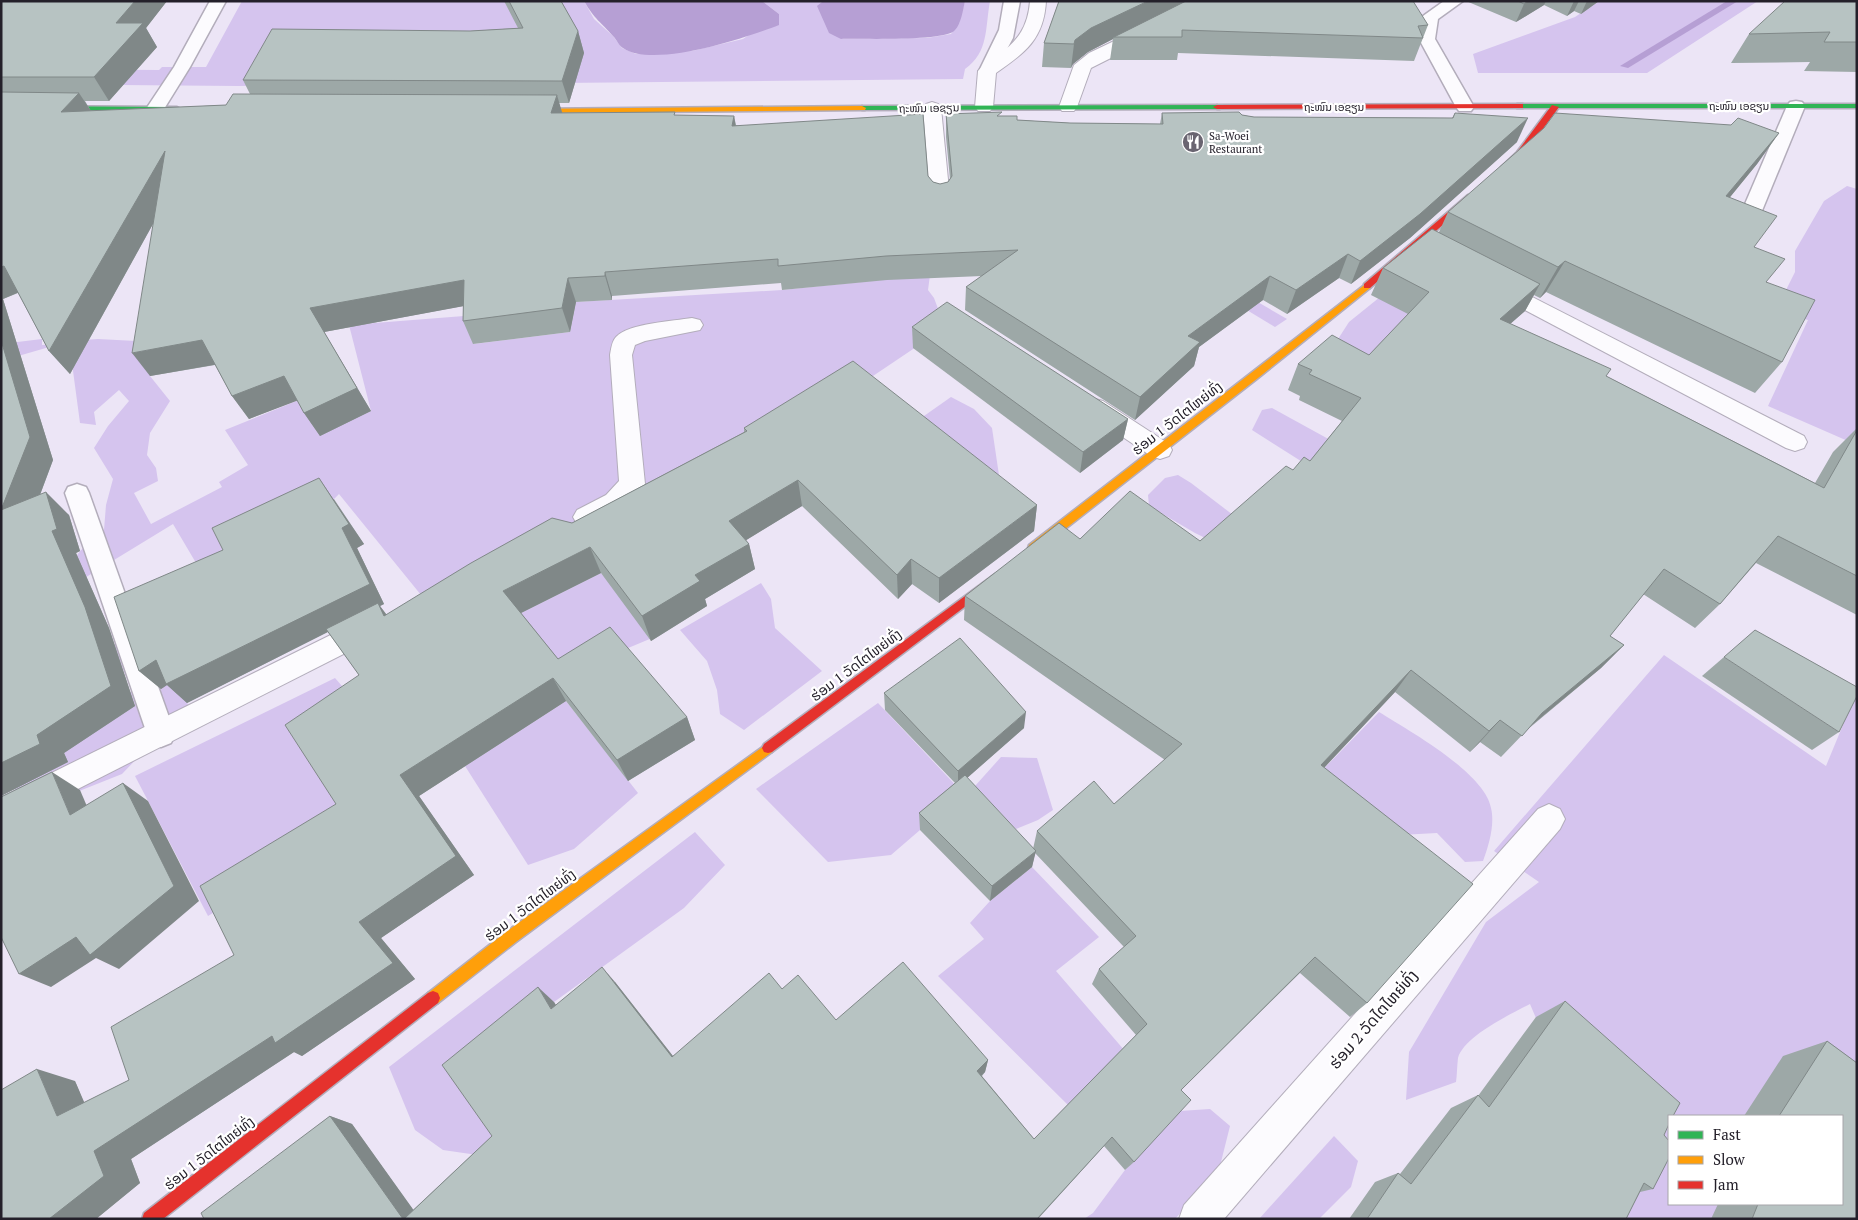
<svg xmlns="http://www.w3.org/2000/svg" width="1858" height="1220" viewBox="0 0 1858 1220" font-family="'PT Serif','Noto Sans Lao',serif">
<rect width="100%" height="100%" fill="#ece5f6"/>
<g fill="#d5c4ee" fill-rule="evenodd">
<path d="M242 1H584L594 19 613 36 622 48 636 54 692 51 743 39 779 14 762 1H837L841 39 927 38 951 34 959 23 965 1H990C985 28 989 52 965 69L963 79 239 86 1 84V69L159 70 162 67H206Z"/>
<path d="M1599 1H1758L1647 73H1478L1473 54 1575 17Z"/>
<path d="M1847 186 1857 189V445L1768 406 1808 320 1780 312 1785 292 1795 272V251L1824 201Z"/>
<path d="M1173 253 1287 319 1275 327 1161 258Z"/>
<path d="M930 275 928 290 934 298 940 314 925 341 870 378 434 611 339 494 334 499 199 568 173 524 78 582 67 570 80 551 104 530 106 505 113 479 94 448 108 426 129 401 119 390 94 412 96 425 80 423 69 341 98 339 155 342 150 376 170 401 150 433 147 455 156 468 158 481 134 493 151 524 222 487 219 482 248 465 225 430 299 400 371 411 349 325 464 316 474 344 570 332 576 302 782 290Z"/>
<path d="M1380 297 1467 346 1382 357 1331 350 1349 322Z"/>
<path d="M42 339V345L63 343 1 361V344Z"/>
<path d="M951 397 974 409 992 428 1000 482 914 423Z"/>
<path d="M1272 408 1343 447 1330 464 1304 463 1252 430 1262 410Z"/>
<path d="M1178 475 1191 483 1241 521 1236 553 1195 533 1149 506 1148 495 1165 478Z"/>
<path d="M601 573 664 633 621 651 557 690 517 615Z"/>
<path d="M761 583 771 599 775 628 822 671 744 730 720 714 717 690 707 661 680 630Z"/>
<path d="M156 625 188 705 122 774 29 811 16 796 1 715 104 709 132 691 113 645Z"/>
<path d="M1664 655 1826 766 1857 691V1219H1621L1530 1004C1511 1014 1464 1036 1458 1058 1457 1066 1457 1075 1456 1082L1406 1100 1409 1052 1486 922 1539 882 1494 851ZM1669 1116H1842V1204H1669Z"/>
<path d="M335 678 355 701 357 825 208 916 135 776Z"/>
<path d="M566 701 638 793 574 849 528 865 465 766Z"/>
<path d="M878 703 963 793 891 855 828 862 756 789Z"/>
<path d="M1379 712C1408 730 1485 773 1491 808 1495 824 1489 845 1483 861L1465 862 1437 833 1400 835 1307 786Z"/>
<path d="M1001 757 1037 758 1053 810 1038 820 1016 829 975 786Z"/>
<path d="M695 832 725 865 684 908 554 1002 462 1076 504 1136 498 1158 443 1150 415 1130 389 1067Z"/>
<path d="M1032 867 1099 937 1056 971 1125 1051 1070 1107 938 976 984 939 970 923 990 901Z"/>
<path d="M1210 1109 1230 1126 1219 1170 1175 1219H1084L1093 1213 1125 1170 1180 1111Z"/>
<path d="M1334 1136 1358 1161 1351 1187 1319 1219H1259Z"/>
</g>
<g fill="#b69fd4">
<path d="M584 1H762L779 14V25C746 38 653 69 623 48 619 46 617 40 613 36 601 22 595 20 584 1Z"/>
<path d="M837 1H965C963 10 961 24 955 30 946 42 859 38 841 39L829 33 817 6 822 2Z"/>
</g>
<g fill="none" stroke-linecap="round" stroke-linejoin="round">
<path fill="#b69fd4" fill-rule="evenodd" d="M1727 1H1738L1628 68 1620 66Z"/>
<g stroke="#b3adbb" stroke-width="3">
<g id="lane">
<path d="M210 1H226L190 67 164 109 161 113H149L146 109 174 67Z"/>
<path d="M1004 1H1020L1013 38 993 75H981L979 71 999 30Z"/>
<path d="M1444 1H1463L1438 19 1435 39 1474 107 1471 111H1459L1456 107 1419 39 1420 22 1423 16Z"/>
<path d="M1796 101 1802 102 1805 106 1759 218 1756 222H1742L1739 218 1787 106 1790 102Z"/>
<path d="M77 484 86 487 89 493 175 734 171 743 161 747 151 743 147 734 65 493 68 487Z"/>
</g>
</g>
<g stroke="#b3adbb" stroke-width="2">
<g id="street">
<path d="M1030 1H1046C1044 39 1025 53 996 73L993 107 990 111H978L975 107 978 71C983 65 990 61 997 56 1018 41 1028 27 1030 1Z"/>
<path d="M1198 1H1220L1218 4 1091 68 1077 107 1074 111H1062L1059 107 1074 65 1089 53Z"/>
<path d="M932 102 938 104 941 108 950 200 947 204 940 206 933 204 930 200 923 108 926 104Z"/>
<path d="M1497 279 1804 436 1807 442 1804 448 1795 451 1786 448 1489 291 1486 286 1489 281Z"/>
<path d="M692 318 700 320 703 325 700 330 645 341 635 345 632 355 645 484C634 504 600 531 577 524L573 517 577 510 606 495 619 481 610 355C611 349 612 341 616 337 629 323 674 321 692 318Z"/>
<path d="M1095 399 1103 401 1169 444 1172 450 1169 456 1160 459 1151 456 1087 413 1083 407 1087 401Z"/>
<path d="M369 616 379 620 383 628 379 636 1 828V798Z"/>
<path d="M1549 804 1560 809 1565 819 1560 829 1224 1219H1179L1184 1205 1538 809Z"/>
</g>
</g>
<g stroke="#b3adbb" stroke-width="3">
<g id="fast">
<rect x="1517" y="104" width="340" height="4"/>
<path d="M1217 105 1221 107 1220 109 862 110 858 108 862 106Z"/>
<path d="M1 106 177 107 181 109 177 111 1 110Z"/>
</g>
</g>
<g stroke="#b3adbb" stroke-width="3">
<g id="slow">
<path d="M862 106 866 108 865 110 525 113 521 111 525 109Z"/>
<path d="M1367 283 1371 286 1370 288 1258 378 1037 551H1029L1028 548 1029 545Z"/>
<path d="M768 743 772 744 774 748 772 752 516 942 438 1003 433 1005 428 1003 426 998 428 993 506 932Z"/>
</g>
</g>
<g stroke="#b3adbb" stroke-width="3">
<g id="jam">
<path d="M1520 104H1523V108L1217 109 1213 107 1217 105Z"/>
<path d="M1552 105 1559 107 1523 156 1507 171H1501V167L1517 152Z"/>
<path d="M1468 195 1475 197 1370 288H1364V284Z"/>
<path d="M995 574 999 575 1001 578 999 581 772 752 768 753 764 752 762 748 764 744Z"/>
<path d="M433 991 438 993 440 998 438 1003 163 1219H142L144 1213 428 993Z"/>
</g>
</g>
<use href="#lane" fill="#fcfbfe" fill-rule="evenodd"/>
<use href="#street" fill="#fcfbfe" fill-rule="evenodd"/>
<use href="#fast" fill="#30b455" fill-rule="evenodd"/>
<use href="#slow" fill="#ff9f0a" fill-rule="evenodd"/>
<use href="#jam" fill="#e5322d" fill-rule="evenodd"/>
</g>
<g fill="#9da8a7">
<path d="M1 1H167L146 28 157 47 109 101H85L91 111 226 105 250 94 243 80 470 31 518 28 504 1H561L578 31 584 53 569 103H559L562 113 734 116 736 125 928 176 933 182 940 184 948 182 950 179 946 137V114L1001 116 1017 120 1070 123 1160 124 1162 113 1242 115 1254 117 1452 118 1455 113 1517 142 1410 238 1351 284 1339 278 1287 314 1263 300 1199 347 1194 366 1135 420 965 310 966 287 982 276 887 280 782 290 781 283 612 296V300L576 302 570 332 473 344 463 321V306L324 332 371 411 320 436 304 413 297 400 249 419 232 396 215 365 150 376 153 224 70 374 49 351 18 293 3 299 53 460 40 495 69 515 80 551 76 553 109 628 135 706 64 753 68 762 1 796Z"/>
<path d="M1059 1 1428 25 1414 61 1178 53 1177 60H1110L1113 39 1088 52 1073 64 1071 68 1042 67 1044 43Z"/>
<path d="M1466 1H1599L1581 14 1574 11 1567 16 1544 5 1516 22Z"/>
<path d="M1857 1V72L1804 71 1810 62 1731 63 1749 34Z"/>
<path d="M1779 133 1757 164 1729 198 1754 247 1767 282 1782 362 1755 393 1546 292 1540 298 1534 295 1525 311 1510 324 1606 376 1815 483 1833 452 1857 428V615L1756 563 1720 604 1695 628 1643 594 1610 636 1624 645 1601 668 1527 730 1501 757 1480 742 1470 752 1395 692 1324 768 1367 1003 1350 1017 1300 973 1181 1090 1134 1162 1125 1170 1104 1146 1038 1219H204L330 1116 352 1124 413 1210 492 1136 554 1002 556 1005 615 982 673 1056 782 989 836 1020 988 1060 985 1072 982 1076 1034 1139 1136 1035 1092 984 1099 969 1124 947 1035 853 1032 867 990 901 920 830 919 813 955 783 885 710 884 693 1024 728 967 778 1033 849 1037 831 1114 804 1165 760 964 620 965 596 1080 539 1200 541 1293 470 1310 461 1342 421 1299 400 1300 396 1288 390 1298 364 1369 355 1408 314 1371 295 1383 268 1439 232 1448 212Z"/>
<path d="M912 327 1128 419 1123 440 1080 473 913 348Z"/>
<path d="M744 428 1037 505 1034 531 939 603 912 584 898 599 802 506 746 540 749 544 755 569 705 599 707 606 651 641 601 573 521 613 558 659 687 717 695 740 628 781 566 701 419 796 474 875 381 938 415 979 302 1056 294 1052 131 1159 140 1183 96 1219 75 1081 84 1103 129 1080 234 955 336 804 359 675 328 632 187 703 167 685 161 689 139 671 223 550 334 499 364 544 357 548 384 604 380 606 387 615 572 523 744 432Z"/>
<path d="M1724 657 1839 732 1812 750 1702 676Z"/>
<path d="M1565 1001 1664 1135 1653 1189 1640 1192 1626 1219H1349L1375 1182 1398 1173 1400 1174 1451 1108 1478 1095V1096L1536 1017Z"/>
<path d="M1827 1041 1857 1063V1219H1711L1718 1204H1842V1116H1744L1783 1056Z"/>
</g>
<g fill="#808888">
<path d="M135 1H167L146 28 157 47 109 101 94 77 116 23Z"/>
<path d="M1148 1H1193L1114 37 1113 39 1088 52 1073 64 1071 68 1074 44 1075 40 1091 28Z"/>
<path d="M1528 1H1546L1544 5 1516 22 1524 4Z"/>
<path d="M1574 1H1579L1574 11 1567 16Z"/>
<path d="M1587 1H1599L1581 14Z"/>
<path d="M578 31 584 53 569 103 562 81Z"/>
<path d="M79 93 95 117 61 112Z"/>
<path d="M557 95 564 119 551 113Z"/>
<path d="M734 116 738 140 732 126Z"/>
<path d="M1528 118 1517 142 1410 238 1351 284 1360 261Z"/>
<path d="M1779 133 1757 164 1705 228 1726 196Z"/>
<path d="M165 151 180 175 70 374 49 351Z"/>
<path d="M1348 254 1339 278 1287 314 1296 290Z"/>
<path d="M1565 261 1546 292 1540 298 1558 267Z"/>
<path d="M4 266 24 290 3 299 53 460 26 532 1 510V267Z"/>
<path d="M605 272 612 296V300L605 276Z"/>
<path d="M1270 276 1263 300 1199 347 1194 366 1135 420 1140 397 1188 336Z"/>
<path d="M568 278 576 302 570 332 562 308Z"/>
<path d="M464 280 475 304 324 332 371 411 320 436 304 413 310 308Z"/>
<path d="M1540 284 1525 311 1485 346 1500 319Z"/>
<path d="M202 340 219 364 150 376 132 353Z"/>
<path d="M284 376 299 400 249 419 232 396Z"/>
<path d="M1128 419 1123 440 1080 473 1083 452Z"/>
<path d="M319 478 364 544 357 548 384 604 380 606 396 628 384 616 379 606 187 703 167 685 161 689 139 671 342 528Z"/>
<path d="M798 480 802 506 735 547 729 521Z"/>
<path d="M46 492 69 515 80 551 76 553 109 628 135 706 64 753 68 762 1 796V763L37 735 52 531Z"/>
<path d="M1037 505 1034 531 939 603V578Z"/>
<path d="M749 544 755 569 705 599 707 606 651 641 642 616 695 575Z"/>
<path d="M590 547 601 573 517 615 503 591Z"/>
<path d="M911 559 912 584 898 599 897 575Z"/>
<path d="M1624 645 1601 668 1521 734 1542 713Z"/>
<path d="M1411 670 1395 692 1307 786 1321 765Z"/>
<path d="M553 678 566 701 419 796 474 875 381 938 415 979 302 1056 294 1052 131 1159 140 1183 96 1219H49L94 1151 359 922 400 775Z"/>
<path d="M1026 712 1024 728 958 786V771Z"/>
<path d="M687 717 695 740 628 781 617 760Z"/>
<path d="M1500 720 1480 742 1470 752 1489 731Z"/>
<path d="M52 772 80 790 98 832 70 815Z"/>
<path d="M123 783 148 801 199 901 119 969 96 958 51 987 19 974Z"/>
<path d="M1036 851 1032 867 990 901 992 886Z"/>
<path d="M602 967 615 982 683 1069 672 1057Z"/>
<path d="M538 987 554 1002 566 1023 551 1009Z"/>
<path d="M988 1060 985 1072 975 1082 977 1071Z"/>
<path d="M37 1069 75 1081 95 1127 57 1116Z"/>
<path d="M330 1116 352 1124 420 1219H403Z"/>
</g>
<g fill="#b7c3c2" stroke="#808888">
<path d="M1 1H135L116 23H143L94 77H1Z"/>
<path d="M509 1H561L578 31 562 81 243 80 272 29 470 31 523 28Z"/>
<path d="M1059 1H1148L1091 28 1075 40 1074 44 1044 43Z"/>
<path d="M1186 1H1413L1428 25 1418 26 1423 38 1182 30V37H1114Z"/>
<path d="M1518 1H1528L1524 4Z"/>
<path d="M1785 1H1857V42H1824L1830 32 1749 34Z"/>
<path d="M1 92 79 93 61 112 226 105 233 94 557 95 551 113 675 112 674 115 734 116 732 126 923 114 928 176 933 182 940 184 948 182 952 176 946 114 1002 112 997 116H1017V120L1070 123 1163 124 1162 113 1239 112 1242 115 1254 117 1453 118 1455 113 1528 118 1420 214 1360 261 1348 254 1296 290 1270 276 1188 336 1200 342 1140 397 966 287 1018 250 886 256 778 266V259L605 272V276L568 278 562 308 463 321 464 280 310 308 357 388 304 413 284 376 232 396 202 340 132 353 165 151 49 351 4 266 1 267Z"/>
<path d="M1555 113 1731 125 1738 118 1779 133 1726 196 1777 216 1754 247 1785 259 1766 282 1815 300 1782 362 1565 261 1558 267 1448 212 1544 128Z"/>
<path d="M1432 229 1540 284 1500 319 1611 369 1606 376 1824 488 1857 430V576L1778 536 1720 604 1664 569 1610 636 1624 645 1542 713 1522 736 1500 720 1489 731 1411 670 1321 765 1473 884 1367 1003 1315 957 1181 1090 1191 1100 1134 1162 1112 1137 1037 1219H404L492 1136 442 1065 538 987 551 1009 602 967 672 1057 769 973 782 989 798 975 836 1020 903 962 988 1060 977 1071 1034 1139 1147 1024 1099 969 1136 936 1037 831 1094 781 1114 804 1182 744 965 596 1059 523 1080 539 1130 491 1200 541 1286 466 1293 470 1304 457 1310 461 1361 398 1309 374 1312 370 1298 364 1332 335 1369 355 1429 292 1383 268Z"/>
<path d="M947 302 1128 419 1083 452 912 327Z"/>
<path d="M1 340 30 437 1 510 46 492 57 529 52 531 85 607 111 686 37 735 40 744 1 763Z"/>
<path d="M853 361 1037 505 939 578 911 559 897 575 798 480 729 521 749 544 695 575 700 581 642 616 590 547 503 591 558 659 610 627 687 717 617 760 553 678 400 775 456 856 359 922 393 963 275 1043 272 1036 94 1151 104 1176 49 1219H1V1090L37 1069 57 1116 129 1080 111 1027 234 955 200 886 336 804 285 725 359 675 326 629 378 603 384 616 471 563 552 518 572 523 747 431 744 428Z"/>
<path d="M319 478 349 524 342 528 370 584 166 684 156 660 139 671 114 597 223 550 212 528Z"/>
<path d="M1755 630 1857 687V696L1839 732 1724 657Z"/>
<path d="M960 638 1026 712 958 771 884 693Z"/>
<path d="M52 772 70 815 123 783 174 886 90 955 76 937 19 974 1 937V797Z"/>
<path d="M965 775 1036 851 992 886 919 813Z"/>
<path d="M1565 1001 1680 1103 1673 1116H1669V1124L1664 1135 1669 1141V1158L1653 1189 1644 1183 1626 1219H1367L1398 1173 1411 1184 1478 1095 1489 1107Z"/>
<path d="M1827 1041 1857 1063V1219H1752L1758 1204H1842V1116H1779Z"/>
<path d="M330 1116 403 1219H204L201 1213Z"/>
</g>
<defs>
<g id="restaurant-disc" transform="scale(1.125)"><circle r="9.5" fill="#6a6571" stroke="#fff"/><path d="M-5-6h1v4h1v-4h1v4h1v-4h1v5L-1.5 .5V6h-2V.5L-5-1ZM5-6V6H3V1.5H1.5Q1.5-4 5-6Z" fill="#fff"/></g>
</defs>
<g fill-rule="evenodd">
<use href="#restaurant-disc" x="1193" y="142"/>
</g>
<g text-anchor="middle" stroke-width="4.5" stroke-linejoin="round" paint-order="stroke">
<g font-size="11" fill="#24202a" stroke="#fff">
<text x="1739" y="110">ຖະໜົນ ເອຊຽນ</text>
<text x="1334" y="111">ຖະໜົນ ເອຊຽນ</text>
<text transform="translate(929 108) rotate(-1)" y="4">ຖະໜົນ ເອຊຽນ</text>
</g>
<g font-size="11" fill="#24202a" stroke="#fff" text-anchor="start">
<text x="1209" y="140">Sa-Woei<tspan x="1209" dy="13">Restaurant</tspan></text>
</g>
<g font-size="14" fill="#24202a" stroke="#fff">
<text transform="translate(1177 418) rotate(-38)" y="5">ຮ່ອມ 1 ວັດໄຕໄຫຍ່ທົ່ງ</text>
<text transform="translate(856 665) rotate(-37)" y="5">ຮ່ອມ 1 ວັດໄຕໄຫຍ່ທົ່ງ</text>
<text transform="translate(530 905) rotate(-37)" y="5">ຮ່ອມ 1 ວັດໄຕໄຫຍ່ທົ່ງ</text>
<text transform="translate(209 1153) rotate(-38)" y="5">ຮ່ອມ 1 ວັດໄຕໄຫຍ່ທົ່ງ</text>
</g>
<g font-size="16" fill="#24202a" stroke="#fff">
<text transform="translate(1373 1019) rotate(-49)" y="6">ຮ່ອມ 2 ວັດໄຕໄຫຍ່ທົ່ງ</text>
</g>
</g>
<rect width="1858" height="1220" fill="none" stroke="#24202a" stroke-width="5"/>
<rect x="1668" y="1115" width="175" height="90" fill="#ffffff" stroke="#a7a6aa"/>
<rect x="1678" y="1131" width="25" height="8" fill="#30b455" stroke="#a7a6aa"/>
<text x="1713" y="1140" font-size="15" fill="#24202a">Fast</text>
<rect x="1678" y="1156" width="25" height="8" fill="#ff9f0a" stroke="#a7a6aa"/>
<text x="1713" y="1165" font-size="15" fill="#24202a">Slow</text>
<rect x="1678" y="1181" width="25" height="8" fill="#e5322d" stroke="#a7a6aa"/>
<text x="1713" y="1190" font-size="15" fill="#24202a">Jam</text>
</svg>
